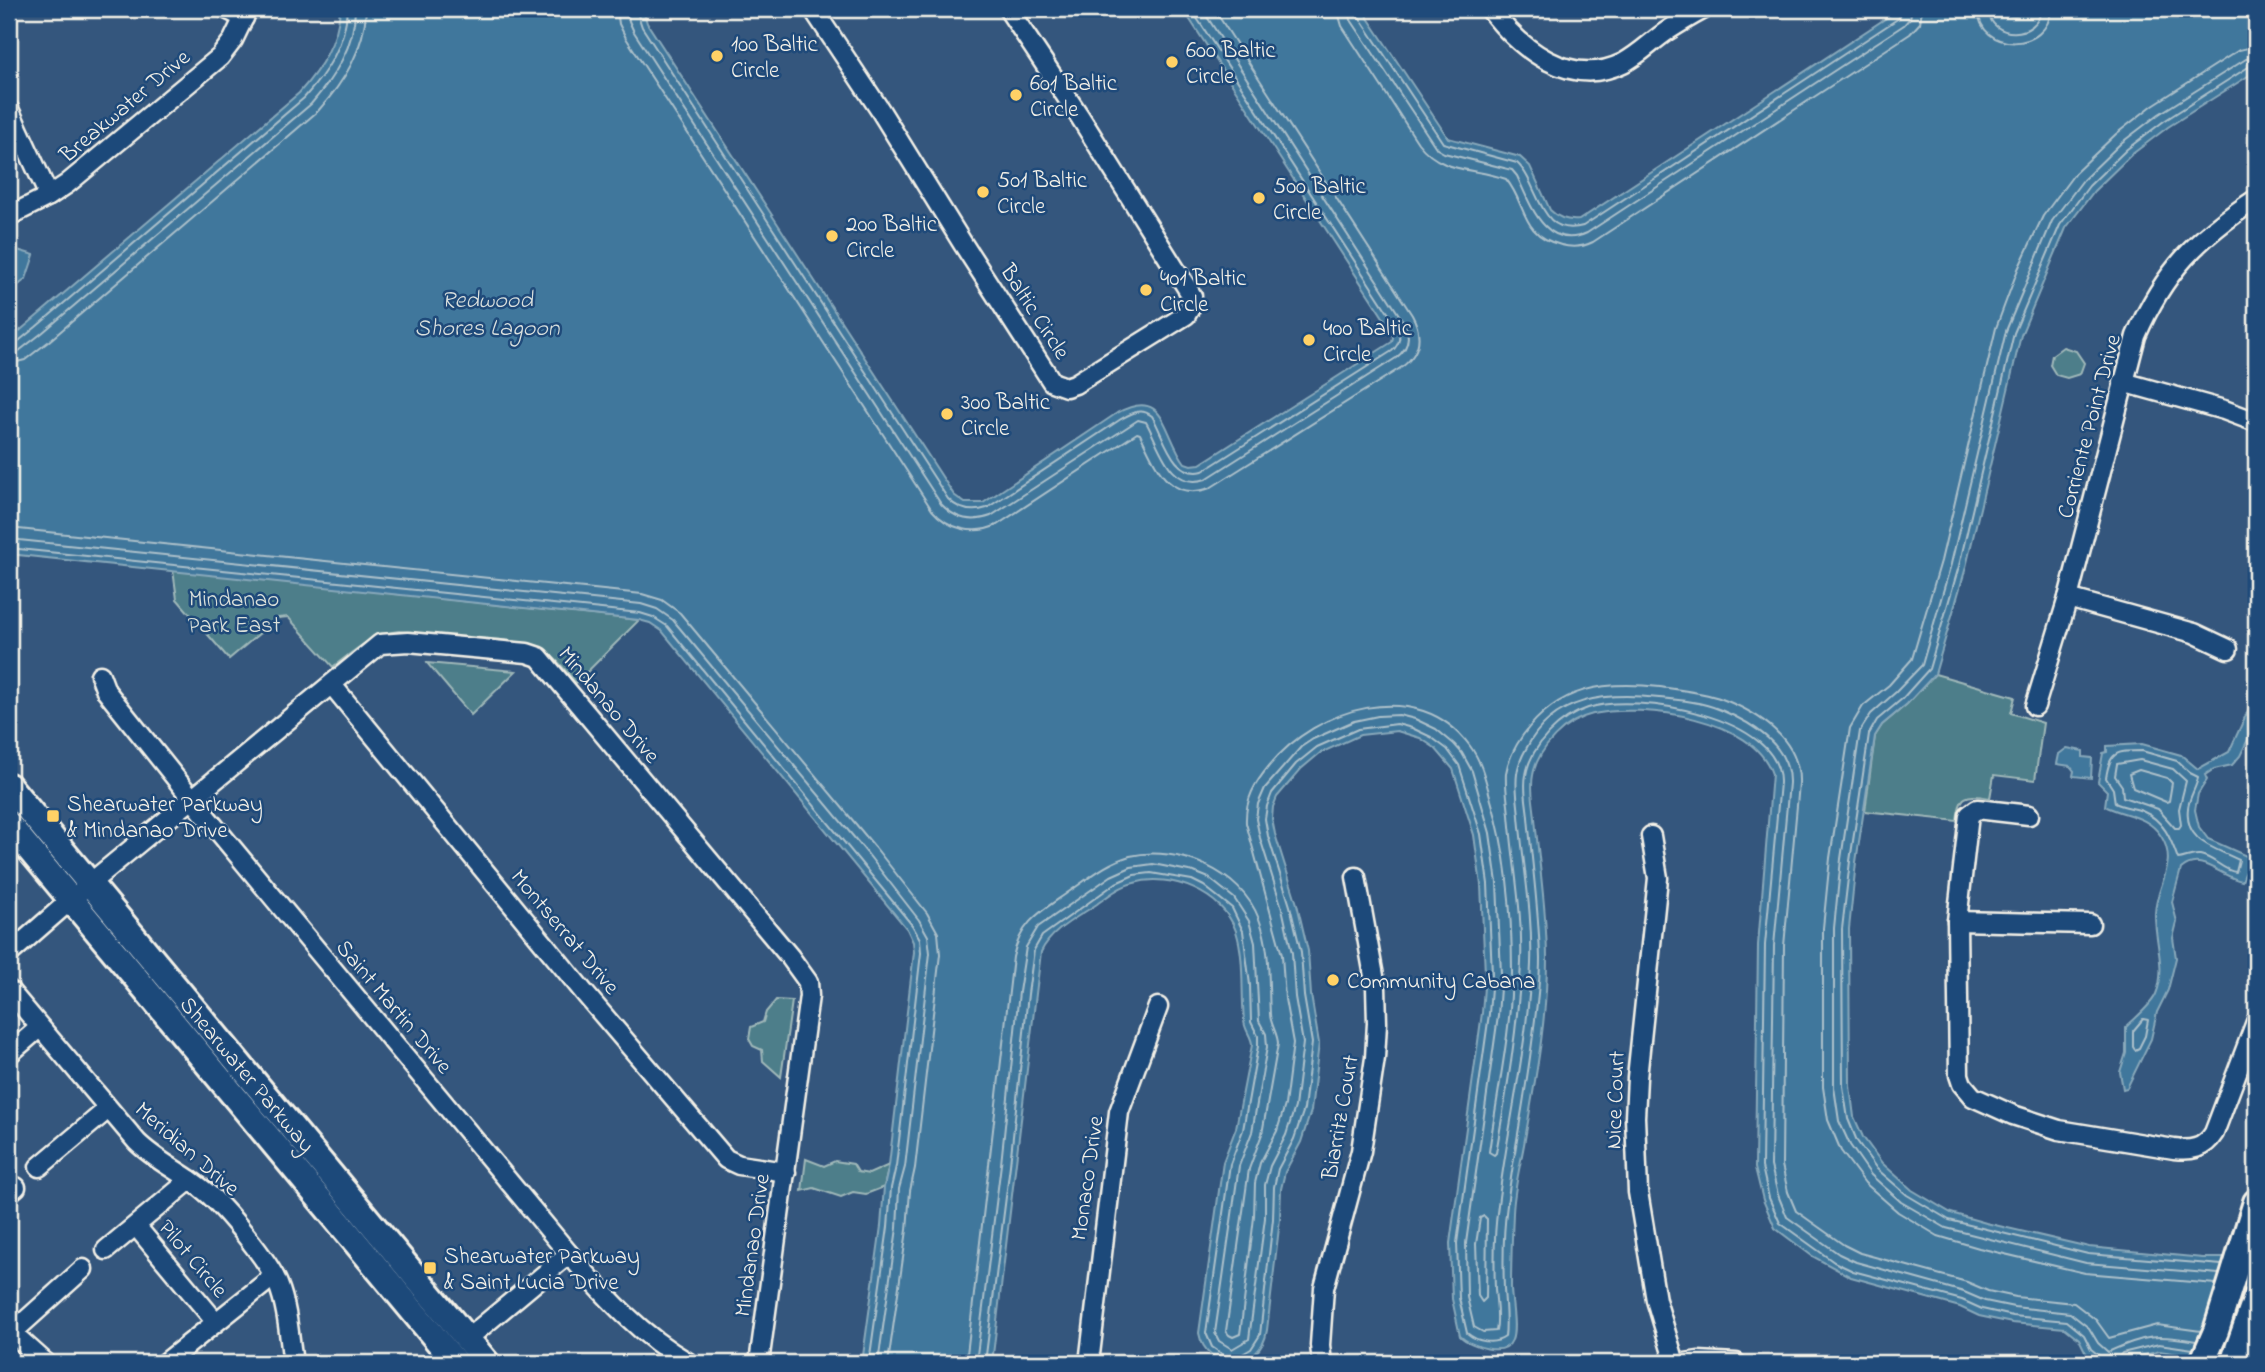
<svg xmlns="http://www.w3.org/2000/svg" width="2265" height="1372" viewBox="0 0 2265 1372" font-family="'Indie Flower',sans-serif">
<rect width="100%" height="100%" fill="#34567d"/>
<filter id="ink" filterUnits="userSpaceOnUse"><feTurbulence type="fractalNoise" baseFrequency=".0143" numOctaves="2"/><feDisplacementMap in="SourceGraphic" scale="14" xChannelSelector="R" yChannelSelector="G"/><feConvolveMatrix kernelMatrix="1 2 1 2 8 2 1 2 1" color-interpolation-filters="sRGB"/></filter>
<g filter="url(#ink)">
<g fill="#4d7e8a" stroke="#a0b8b9" stroke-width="2">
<path d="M2063 347 2076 351 2084 363 2080 374 2067 378 2056 375 2050 365 2052 355Z"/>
<path d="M173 570 639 620 576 683C563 667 552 652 532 644L399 631C372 634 354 651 333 667L288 617 278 618 229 659 177 599Z"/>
<path d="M427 663 516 671 471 715Z"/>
<path d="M1935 674 2015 697 2011 713 2043 723 2035 780 1994 775 1990 798C1965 794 1960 794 1957 821L1865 811 1875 736 1882 725 1907 704Z"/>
<path d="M776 1000 792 1001 781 1077 763 1061 762 1050 753 1046 749 1039 751 1027 763 1022 766 1012Z"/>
<path d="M806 1159 824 1166 835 1161 853 1164 858 1172 869 1174 889 1165 884 1187 866 1194 853 1192 841 1197 814 1188 802 1191Z"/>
</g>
<g fill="#40779c" stroke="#88a8ba" stroke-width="2">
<path d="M340 9H643L647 23 954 495 965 503H983L1117 413C1166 386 1163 434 1185 463L1191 465 1200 464 1392 342 1393 337 1390 328 1183 9H1362L1448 138 1520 157 1530 166 1550 210C1558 218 1568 221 1579 220L1900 9H2002L2008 15 2014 17 2030 9H2256V71L2168 127 2131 155 2094 191 2066 228 2021 335 1966 567 1935 674 1907 704 1882 725 1875 736 1856 862 1849 929 1850 1086 1854 1117 1863 1137 1882 1163 1912 1190 1951 1213 1986 1223 2089 1247 2203 1258H2256V1363H2233L2160 1351 2113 1363 2101 1362 2086 1353 2079 1339 2065 1328 2012 1323 1979 1316 1960 1307 1851 1277 1812 1256 1775 1228 1763 1200 1755 1168 1758 945 1772 774C1754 718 1644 703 1593 714 1566 720 1538 748 1533 775 1530 788 1534 805 1535 818 1539 865 1547 912 1547 960 1547 1020 1535 1081 1525 1139 1521 1163 1514 1188 1513 1213 1512 1237 1511 1262 1511 1287 1511 1301 1517 1328 1512 1340 1505 1358 1470 1346 1460 1336L1452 1299 1450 1243 1482 1013 1485 974 1481 885 1474 835 1453 769 1435 748 1420 738 1397 731 1360 735 1320 753 1301 769 1277 797 1273 807 1272 819 1275 834 1297 904 1308 951 1311 995 1319 1043 1311 1111 1301 1142 1285 1172 1281 1189 1280 1219 1267 1330C1261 1372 1206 1372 1199 1333L1223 1162 1236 1128 1252 1045C1252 1036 1244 1030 1244 1020 1241 991 1245 959 1236 931 1223 893 1170 872 1134 883 1120 886 1108 896 1097 904 1078 917 1051 930 1041 952L992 1363H862L881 1226 884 1187 889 1165 914 952 913 942 907 929 662 631 650 623 639 620 9 554V340L299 93C321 68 338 42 340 9Z"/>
<path d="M14 249 34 255 26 279 11 291 9 290V265Z"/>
<path d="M2256 678V723L2240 756 2232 765 2214 769 2205 775 2207 780 2198 794 2195 810 2199 827 2208 839 2251 858 2242 881C2220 877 2201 851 2181 869L2172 902 2177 922 2173 938 2176 958 2168 990 2157 1012 2151 1039 2127 1088 2123 1089 2120 1072 2126 1053V1027C2135 1018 2151 1006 2156 994 2167 968 2154 940 2155 913 2156 885 2179 864 2161 836 2148 815 2124 816 2105 806L2107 791 2098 782 2103 753 2107 752V746L2142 744 2181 755 2198 769 2229 752 2251 704 2252 689Z"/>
<path d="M2067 748 2083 751V757L2092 758 2091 778 2073 776 2074 771 2070 766 2057 764 2059 754Z"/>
</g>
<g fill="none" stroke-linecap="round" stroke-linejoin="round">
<g stroke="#acc0ca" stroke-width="2">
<path d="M617 9 619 24 626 38 932 510C948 529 974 536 997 525L1137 433 1140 434C1155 464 1168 503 1210 488L1402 367C1420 353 1423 335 1412 315L1214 9"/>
<path d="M627 9 629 21 634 32 941 504C955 519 972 523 991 516L1138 420 1146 422C1160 446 1169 491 1206 479L1396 358C1409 348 1411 335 1403 321L1202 9"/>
<path d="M636 9 642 27 948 499C959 510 972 513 987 508L1121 419C1132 413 1141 407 1152 416 1164 435 1172 479 1203 471L1392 351C1401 343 1401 335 1396 325L1191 9"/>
<path d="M1337 9 1342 26 1418 143C1442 174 1472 167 1506 179 1527 204 1520 235 1561 245 1572 248 1583 247 1593 242L1910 34 1920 23 1922 9"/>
<path d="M1348 9 1351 20 1437 149 1444 153 1512 170 1517 176C1530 204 1546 252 1587 233L1904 25 1910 18 1912 9"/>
<path d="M1357 9 1358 15 1443 143 1517 163C1540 184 1538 238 1583 226L1899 18 1903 9"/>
<path d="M1978 9C1979 54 2049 53 2051 9"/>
<path d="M1988 9C1990 41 2039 39 2041 9"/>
<path d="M9 345 15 344 36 327 304 98C327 72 346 44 347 9"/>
<path d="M9 354 19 351 42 333 311 104C335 76 355 46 355 9"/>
<path d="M9 364 25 360 48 342 318 111C344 82 365 49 366 9"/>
<path d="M9 528 642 594 662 600 680 613 875 847 927 913 938 933 940 954 915 1168 910 1191 907 1230 888 1363"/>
<path d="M9 539 641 604 657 609 673 620 867 853 919 920 928 936 930 953 905 1167 899 1189 897 1228 878 1363"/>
<path d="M9 548 640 613 653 617 667 626 912 925 920 939 921 953 896 1166 891 1188 888 1227 869 1363"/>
<path d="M2142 751 2177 761 2190 773 2198 777C2197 787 2189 797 2188 808 2184 843 2216 848 2239 860L2236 872C2223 871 2214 857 2200 855 2192 854 2186 858 2178 859 2171 839 2164 820 2142 811 2133 808 2123 807 2115 803L2113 789 2106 778C2110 752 2115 751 2142 751Z"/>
<path d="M2140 760 2173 769 2186 781 2179 809 2181 825 2179 828H2175L2158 809 2123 797 2122 786 2115 776 2117 764Z"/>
<path d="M2139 770 2167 778 2172 783 2169 801 2166 802 2133 788 2129 774Z"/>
<path d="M2143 1019 2148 1020 2145 1036 2139 1048 2135 1050 2133 1047V1031Z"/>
<path d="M1484 1216 1487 1219 1486 1298 1482 1302 1478 1296 1476 1244 1480 1218Z"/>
<path d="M2222 1265 2088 1254 1949 1220 1907 1195 1877 1169 1857 1141 1848 1119 1843 1086 1842 929 1850 861 1869 734 1877 720 1902 699 1929 669 1959 566 2014 333 2060 225 2089 186 2127 149 2164 121 2250 66 2256 65"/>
<path d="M2219 1274 2086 1263 1946 1228 1901 1202 1871 1175 1850 1145 1839 1121 1834 1087V928L1841 859 1860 731 1871 714 1896 692 1922 665 1951 564 2006 331 2052 221 2083 180 2121 143 2159 114 2246 59 2256 57"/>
<path d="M2216 1284 2085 1273 1979 1248 1938 1236 1898 1212 1865 1183 1841 1151 1828 1120 1823 1087V928L1830 858 1850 728 1863 706 1889 685 1912 659 1941 561 1996 328 2018 269 2043 216 2075 173 2116 134 2153 105 2239 50 2256 46"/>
<path d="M966 1363 1013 957C1021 920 1042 911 1070 891 1089 878 1108 862 1130 856 1178 845 1241 871 1259 919 1271 949 1268 982 1270 1014 1270 1024 1278 1033 1278 1044L1262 1134 1249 1169 1226 1331 1229 1335 1233 1337 1240 1334 1241 1327 1254 1217 1255 1183 1260 1163 1277 1131 1285 1105 1293 1043 1285 999 1282 955 1246 823C1245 799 1255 783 1269 766 1316 708 1418 675 1470 746 1482 762 1486 782 1491 800 1508 855 1512 915 1512 973 1511 1031 1497 1094 1489 1152L1494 1155 1496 1153C1507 1090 1518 1027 1521 963 1523 914 1513 865 1509 815 1508 802 1505 787 1506 773 1508 760 1516 745 1523 735 1559 686 1604 681 1660 687 1681 690 1703 692 1722 699 1759 713 1801 740 1799 784L1784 946 1782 1165 1788 1192 1796 1211 1844 1245 1860 1253 1967 1282 1988 1291 2016 1297 2074 1303 2096 1320 2109 1338 2157 1325 2201 1331"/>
<path d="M976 1363 1001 1164 1019 992 1026 947 1038 927 1111 876 1131 867 1153 864 1194 872 1209 878 1234 898 1249 921 1255 943 1259 1021 1266 1034 1267 1047 1252 1132 1239 1166 1215 1333 1219 1341 1232 1349 1249 1339 1265 1218V1185L1270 1166 1286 1135 1295 1107 1303 1043 1295 997 1292 953 1282 908 1260 838 1256 819 1258 804 1265 788 1301 747 1313 739 1354 721 1378 716 1399 715 1415 719 1436 729 1454 744 1462 753 1472 771 1490 833 1497 883 1501 974 1498 1016 1466 1243 1467 1297 1474 1327 1483 1332 1496 1331C1499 1318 1496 1303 1495 1289 1494 1262 1494 1232 1498 1205 1508 1124 1528 1045 1531 964 1533 914 1523 865 1519 816 1518 803 1515 787 1517 774 1518 766 1522 756 1526 749 1553 696 1607 692 1659 698 1680 700 1702 702 1721 710 1752 723 1790 746 1789 783L1774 946 1771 1166 1778 1195 1787 1217 1839 1254 1856 1262 1964 1292 1985 1301 2014 1307 2070 1313 2089 1328 2098 1343 2108 1352C2145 1335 2156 1334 2196 1341"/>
<path d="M985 1363 1010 1165 1028 994 1034 950 1042 936 1116 883 1134 875 1151 873 1192 880 1204 886 1232 908 1243 931 1250 985 1251 1022 1258 1036V1046L1243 1130 1230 1164 1206 1333 1212 1347 1225 1356 1227 1363"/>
<path d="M1238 1363 1239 1356 1251 1349 1260 1335 1273 1219 1274 1187 1278 1169 1294 1139 1304 1109 1312 1043 1304 996 1301 952 1290 906 1268 836 1265 819 1267 806 1272 793 1296 764 1317 747 1358 729 1397 724 1412 728 1431 737 1447 749 1459 765 1481 834 1488 884 1492 974 1489 1014 1457 1243 1459 1298 1467 1333C1477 1342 1494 1345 1505 1337 1507 1321 1505 1305 1504 1289 1503 1262 1503 1232 1507 1205 1515 1146 1527 1087 1534 1027 1537 1005 1540 982 1540 959 1539 911 1532 864 1528 817 1527 804 1523 788 1526 775 1531 745 1560 717 1588 708 1635 692 1782 716 1780 783L1765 945 1762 1167 1769 1198 1780 1223 1834 1262 1853 1271 1962 1300 1982 1309 2013 1316 2067 1321 2084 1335 2091 1349 2101 1357 2102 1363"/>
<path d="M2117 1363 2118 1358 2122 1353 2159 1344 2193 1349"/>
</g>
<g stroke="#f4f1e8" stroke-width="23">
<g id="minor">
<path d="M226 9 244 18"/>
<path d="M813 9 880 110 963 244 1052 382 1066 387 1075 384 1186 315 1190 308 1192 296 1080 117 1008 9"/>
<path d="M1490 9C1520 49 1570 89 1623 63 1639 55 1652 41 1667 31 1679 23 1691 16 1704 9"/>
<path d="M9 109 49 196"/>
<path d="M9 216 49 196 67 184 220 57 233 40 248 9"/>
<path d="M2123 382 2224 410 2256 422"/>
<path d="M2068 598 2194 633 2228 649"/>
<path d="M100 675 106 691 209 820 569 1254C605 1296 641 1336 689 1363"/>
<path d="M332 685 587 996 726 1159 739 1165 786 1172"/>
<path d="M2035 706 2068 598 2136 336C2164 271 2197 238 2256 199"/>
<path d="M2029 815 1977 809 1969 815 1957 921 1959 1075 1962 1084 1973 1097 2013 1115 2059 1130 2174 1149C2191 1151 2204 1149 2214 1133L2256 1022"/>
<path d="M1651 836 1658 878 1637 1078 1635 1117 1638 1192 1656 1300 1675 1363"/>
<path d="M1957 921 2090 924"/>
<path d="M9 954 89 884 380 644 408 642 527 653 539 657 790 957 808 982 809 996 759 1363"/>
<path d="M9 990 137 1142C157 1162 184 1173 206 1192 225 1208 269 1261 278 1284 288 1309 289 1337 293 1363"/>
<path d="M9 1054 39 1028"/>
<path d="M39 1167 108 1109"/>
<path d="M9 1193 16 1187"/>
<path d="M136 1226 215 1321"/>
<path d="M106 1250 190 1180"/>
<path d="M9 1330 46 1363"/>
<path d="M13 1332 83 1269"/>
<path d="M467 1339 569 1254"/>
<path d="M165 1363 274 1276"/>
<path d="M1089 1363 1119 1112 1158 1007"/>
<path d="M1322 1363 1320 1345 1324 1288 1361 1151 1375 1058 1377 1023 1376 987 1356 877"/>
<path d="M1685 1363 1698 1361 1736 1363"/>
</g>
</g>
<g stroke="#f4f1e8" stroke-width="30">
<g id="secondary">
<path d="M9 786 487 1363"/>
<path d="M9 825 456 1363"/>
<path d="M2202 1363 2216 1331 2256 1202"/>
<path d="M2233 1363 2256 1298"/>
</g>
</g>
<use href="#minor" stroke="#1f4a7a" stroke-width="18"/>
<use href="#secondary" stroke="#1f4a7a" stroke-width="24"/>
</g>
</g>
<g fill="#ffd166" stroke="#1f4a7a" stroke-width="2.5">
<circle cx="717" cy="56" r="7"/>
<circle cx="1172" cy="62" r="7"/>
<circle cx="1016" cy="95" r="7"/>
<circle cx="983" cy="192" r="7"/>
<circle cx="1259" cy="198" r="7"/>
<circle cx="832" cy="236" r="7"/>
<circle cx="1146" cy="290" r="7"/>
<circle cx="1309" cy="340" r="7"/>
<circle cx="947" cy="414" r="7"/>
<rect x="46" y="809" width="14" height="14" rx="3.5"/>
<circle cx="1333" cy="980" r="7"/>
<rect x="423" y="1261" width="14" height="14" rx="3.5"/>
</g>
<g text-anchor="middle" stroke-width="5" stroke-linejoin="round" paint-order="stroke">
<g font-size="23" fill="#f4f1e8" stroke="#1f4a7a" text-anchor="start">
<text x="731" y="51">100 Baltic<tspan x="731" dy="26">Circle</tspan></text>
<text x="1186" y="57">600 Baltic<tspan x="1186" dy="26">Circle</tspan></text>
<text x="1030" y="90">601 Baltic<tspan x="1030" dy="26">Circle</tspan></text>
<text x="997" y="187">501 Baltic<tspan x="997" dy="26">Circle</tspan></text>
<text x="1273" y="193">500 Baltic<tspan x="1273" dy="26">Circle</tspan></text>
<text x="846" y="231">200 Baltic<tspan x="846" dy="26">Circle</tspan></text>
<text x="1160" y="285">401 Baltic<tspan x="1160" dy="26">Circle</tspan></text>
<text x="1323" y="335">400 Baltic<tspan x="1323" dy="26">Circle</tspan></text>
<text x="961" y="409">300 Baltic<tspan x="961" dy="26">Circle</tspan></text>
<text x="67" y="811">Shearwater Parkway<tspan x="67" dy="26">&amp; Mindanao Drive</tspan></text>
<text x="1347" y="988">Community Cabana</text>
<text x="444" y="1263">Shearwater Parkway<tspan x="444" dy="26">&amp; Saint Lucia Drive</tspan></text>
</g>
<g font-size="23" fill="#f4f1e8" stroke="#1f4a7a">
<text transform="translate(124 105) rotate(-40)" y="8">Breakwater Drive</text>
<text transform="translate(1036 311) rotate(57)" y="8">Baltic Circle</text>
<text transform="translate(2088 426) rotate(-75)" y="8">Corriente Point Drive</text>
<text transform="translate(610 704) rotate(50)" y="8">Mindanao Drive</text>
<text transform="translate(566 931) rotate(50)" y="8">Montserrat Drive</text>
<text transform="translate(395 1006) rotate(50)" y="8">Saint Martin Drive</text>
<text transform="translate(248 1074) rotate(50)" y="8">Shearwater Parkway</text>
<text transform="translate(1614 1100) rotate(-88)" y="8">Nice Court</text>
<text transform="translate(1339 1117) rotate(-80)" y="8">Biarritz Court</text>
<text transform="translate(188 1148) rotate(41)" y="8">Meridian Drive</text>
<text transform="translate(1086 1178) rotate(-82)" y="8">Monaco Drive</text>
<text transform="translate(751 1245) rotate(-82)" y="8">Mindanao Drive</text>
<text transform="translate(194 1258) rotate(50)" y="8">Pilot Circle</text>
</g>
<g font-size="23" fill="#dbe0da" stroke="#1f4a7a">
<text x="234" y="606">Mindanao<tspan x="234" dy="26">Park East</tspan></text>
</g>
<g font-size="24" font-style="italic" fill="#d9dfdd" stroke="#1f4a7a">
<text x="487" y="307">Redwood<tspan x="487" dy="28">Shores Lagoon</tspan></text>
</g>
</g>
<rect width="2265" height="1372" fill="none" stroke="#1f4a7a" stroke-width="35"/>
<rect x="18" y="18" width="2230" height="1337" fill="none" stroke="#f4f1e8" stroke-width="2.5" filter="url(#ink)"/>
</svg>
